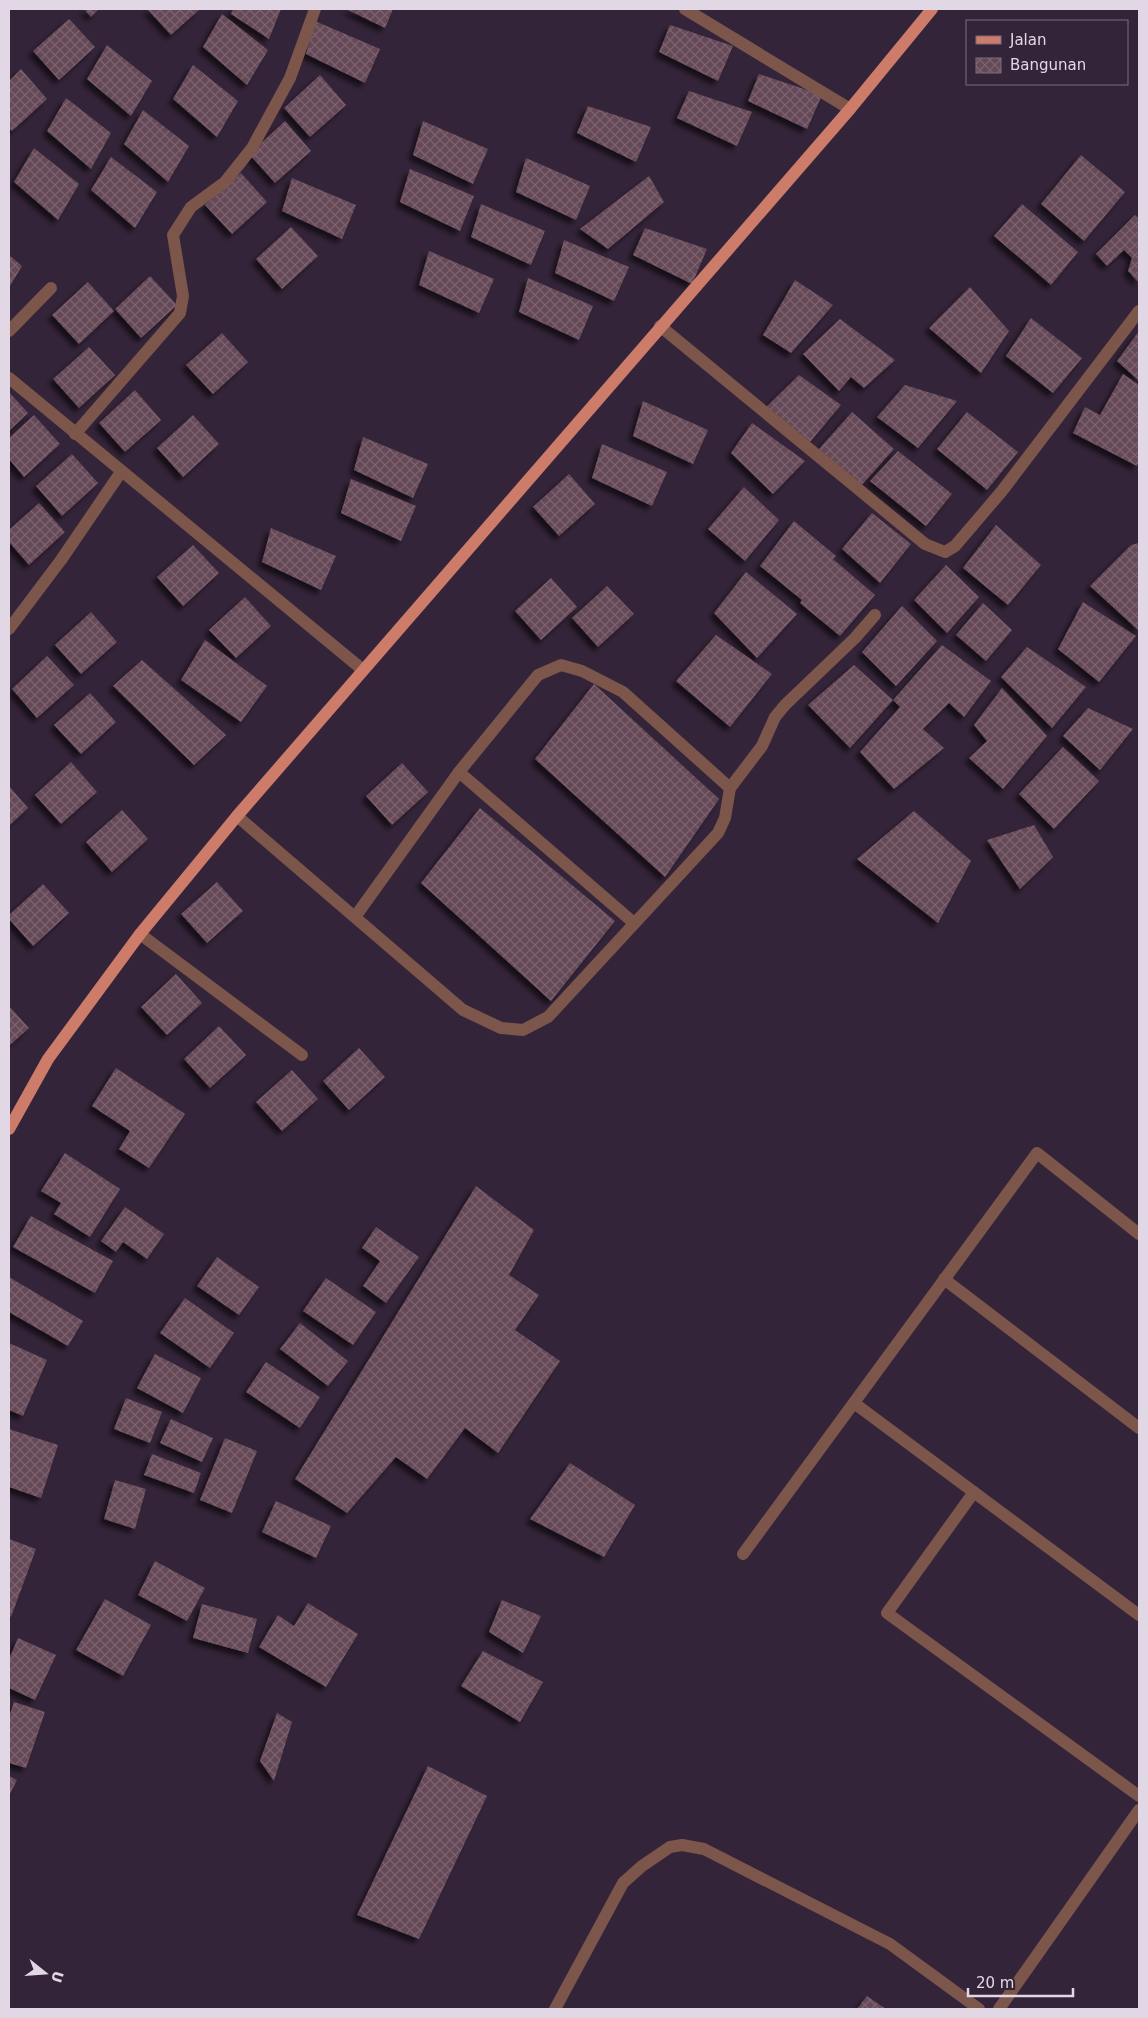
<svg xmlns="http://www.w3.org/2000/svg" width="1148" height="2018" viewBox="0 0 1148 2018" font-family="'DejaVu Sans',sans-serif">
<defs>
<pattern id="building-cross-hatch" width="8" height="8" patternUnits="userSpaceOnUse" patternTransform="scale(1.25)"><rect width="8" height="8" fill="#654957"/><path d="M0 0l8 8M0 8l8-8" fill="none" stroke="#7b626f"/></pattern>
<filter id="shadow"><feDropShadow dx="-4.5" dy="4.5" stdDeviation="2.5" flood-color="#0009"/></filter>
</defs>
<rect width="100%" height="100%" fill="#342439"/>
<g fill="url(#building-cross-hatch)" filter="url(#shadow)">
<path d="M84 9H99L91 17Z"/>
<path d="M147 9H200L171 35Z"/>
<path d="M233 9H281L269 39 231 14Z"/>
<path d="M346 9H393L385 28Z"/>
<path d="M222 14 268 50 247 85 203 47Z"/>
<path d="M69 19 95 47 59 80 33 51Z"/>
<path d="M315 21 380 49 365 83 306 54Z"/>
<path d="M670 25 733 46 718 81 659 52Z"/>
<path d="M107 45 152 81 131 116 87 79Z"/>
<path d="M193 65 238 101 217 137 173 99Z"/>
<path d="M21 69 47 99 12 131 9 128V81Z"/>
<path d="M759 74 822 95 807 129 748 101Z"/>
<path d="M320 75 346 105 310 137 284 108Z"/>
<path d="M689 91 752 112 737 146 677 118Z"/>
<path d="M66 98 111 133 91 169 47 131Z"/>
<path d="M588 106 651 127 636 162 577 133Z"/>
<path d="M143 110 189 146 168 182 124 144Z"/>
<path d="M285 121 311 151 275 183 249 154Z"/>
<path d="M423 121 488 149 473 184 413 155Z"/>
<path d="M34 148 79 184 58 220 14 182Z"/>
<path d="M1081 155 1125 192 1084 241 1041 204Z"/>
<path d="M111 157 157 192 135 228 91 190Z"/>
<path d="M526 158 590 186 576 220 516 192Z"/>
<path d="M410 169 474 196 460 231 400 202Z"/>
<path d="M241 173 267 202 232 234 205 205Z"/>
<path d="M649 176 664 202 608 249 580 229Z"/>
<path d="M292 178 356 205 342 239 282 211Z"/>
<path d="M481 204 545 231 531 265 471 237Z"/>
<path d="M1022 204 1078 252 1051 285 994 236Z"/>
<path d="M1135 215 1139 219V283L1128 271 1132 258 1124 250 1107 266 1096 254Z"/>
<path d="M291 227 318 256 282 289 256 259Z"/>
<path d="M645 228 707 249 692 284 633 255Z"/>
<path d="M564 240 629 267 614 301 555 273Z"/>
<path d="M429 251 494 279 479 313 419 285Z"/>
<path d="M9 255 22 266 9 288Z"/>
<path d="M150 276 177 305 141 338 115 309Z"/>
<path d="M528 278 593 306 579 340 519 312Z"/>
<path d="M795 280 833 305 791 353 763 335Z"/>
<path d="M88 282 114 311 79 344 52 315Z"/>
<path d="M970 287 1009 331 981 373 929 328Z"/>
<path d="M1031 318 1082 358 1053 393 1006 356Z"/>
<path d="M840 319 895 360 864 388 851 377 839 391 803 354Z"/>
<path d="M1139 331V381L1117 361Z"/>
<path d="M222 333 248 362 213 394 186 365Z"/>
<path d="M89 347 115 375 79 408 53 379Z"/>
<path d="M1123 374 1139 385V461L1137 466 1073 433 1085 407 1100 415Z"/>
<path d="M799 375 841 405 810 442 766 407Z"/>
<path d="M905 385 957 401 918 448 877 417Z"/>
<path d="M135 390 161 420 125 452 99 423Z"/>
<path d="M9 392 28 413 9 431Z"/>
<path d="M643 401 708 430 693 464 633 436Z"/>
<path d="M852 412 894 449 860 487 819 449Z"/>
<path d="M967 412 1018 452 987 490 937 449Z"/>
<path d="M34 415 60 444 24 477 9 459V438Z"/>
<path d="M193 415 219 444 183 477 157 448Z"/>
<path d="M752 423 805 461 773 494 731 453Z"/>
<path d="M363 437 428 464 413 498 354 470Z"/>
<path d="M602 444 667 472 652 506 592 478Z"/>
<path d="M898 451 952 494 926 526 870 481Z"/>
<path d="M72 454 98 483 62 516 36 486Z"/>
<path d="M569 474 595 504 559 536 533 507Z"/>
<path d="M351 479 416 506 401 541 341 513Z"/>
<path d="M744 487 779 520 745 561 708 529Z"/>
<path d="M39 503 65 532 29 565 9 542V530Z"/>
<path d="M872 513 911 544 880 583 842 549Z"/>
<path d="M794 521 836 556 833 559 875 595 840 636 800 603 802 600 760 566Z"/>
<path d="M996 525 1041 565 1008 605 963 568Z"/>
<path d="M271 528 336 556 321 590 262 562Z"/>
<path d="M1139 543V631L1090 586 1131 545Z"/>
<path d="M193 545 219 573 183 606 157 577Z"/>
<path d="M946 565 979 597 947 633 914 600Z"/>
<path d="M746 572 797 614 757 658 714 613Z"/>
<path d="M551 578 577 607 541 640 515 611Z"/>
<path d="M607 586 634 614 598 647 572 618Z"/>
<path d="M245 597 271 626 236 658 209 630Z"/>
<path d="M1083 602 1136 636 1099 682 1058 649Z"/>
<path d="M983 603 1012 630 986 661 956 635Z"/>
<path d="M902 606 937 641 896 686 862 652Z"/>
<path d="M91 612 117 642 81 674 55 645Z"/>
<path d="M716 635 772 674 730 727 676 681Z"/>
<path d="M205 640 267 686 241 722 181 680Z"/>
<path d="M942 645 991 681 964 717 949 703 923 729 944 748 894 789 860 752 900 707 893 700Z"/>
<path d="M1027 647 1086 687 1052 728 1001 677Z"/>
<path d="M47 656 74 685 37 718 12 689Z"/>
<path d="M142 660 226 735 194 765 113 686Z"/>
<path d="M854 665 893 700 850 748 808 705Z"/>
<path d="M594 684 719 799 665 877 535 759Z"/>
<path d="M1002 688 1047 736 1003 789 969 758 987 741 974 725Z"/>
<path d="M90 693 116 722 81 754 54 725Z"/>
<path d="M1088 708 1133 729 1100 770 1063 736Z"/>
<path d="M1063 747 1099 781 1054 829 1019 794Z"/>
<path d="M71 762 97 792 61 824 35 795Z"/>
<path d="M402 763 428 792 392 825 366 796Z"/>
<path d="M9 786 28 808 9 826Z"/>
<path d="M480 808 615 921 551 1001 421 883Z"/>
<path d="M122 810 148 839 112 872 86 842Z"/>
<path d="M914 811 971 861 938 923 857 859Z"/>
<path d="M1034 825 1053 857 1020 889 987 840Z"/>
<path d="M217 882 243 911 207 943 181 914Z"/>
<path d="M43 884 69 913 33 946 9 919V915Z"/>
<path d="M176 974 202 1003 167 1035 141 1007Z"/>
<path d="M9 1006 29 1028 9 1046Z"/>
<path d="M219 1026 246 1055 210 1088 184 1059Z"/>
<path d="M359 1048 385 1077 349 1110 323 1081Z"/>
<path d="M116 1068 185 1114 149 1168 119 1149 130 1131 92 1106Z"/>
<path d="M292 1070 318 1099 282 1131 256 1102Z"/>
<path d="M65 1153 120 1189 90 1237 54 1214 61 1203 41 1191Z"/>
<path d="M476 1186 534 1230 509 1275 539 1295 515 1330 560 1361 498 1453 465 1428 427 1479 396 1457 347 1513 295 1479Z"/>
<path d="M125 1207 164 1234 147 1259 123 1242 116 1252 101 1241Z"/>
<path d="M31 1216 113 1261 95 1293 13 1247Z"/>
<path d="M376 1227 419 1257 386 1303 363 1286 380 1261 362 1248Z"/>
<path d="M217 1257 259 1287 239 1315 197 1286Z"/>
<path d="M9 1277 83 1321 68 1346 9 1312Z"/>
<path d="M326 1278 376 1312 353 1345 303 1311Z"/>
<path d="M185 1298 234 1333 210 1368 160 1333Z"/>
<path d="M300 1323 348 1361 328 1386 280 1349Z"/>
<path d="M9 1343 47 1360 23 1416 9 1410Z"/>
<path d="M155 1354 201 1378 183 1413 137 1388Z"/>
<path d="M266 1362 320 1397 300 1428 246 1392Z"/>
<path d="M126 1398 162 1412 150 1443 114 1429Z"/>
<path d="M171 1419 213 1438 202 1462 160 1443Z"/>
<path d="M9 1429 58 1445 41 1498 9 1487Z"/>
<path d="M225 1438 257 1451 232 1513 200 1500Z"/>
<path d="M152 1454 201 1473 194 1493 144 1475Z"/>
<path d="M570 1463 635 1505 604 1557 530 1519Z"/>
<path d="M115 1480 146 1489 135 1529 104 1519Z"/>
<path d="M276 1501 331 1526 316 1558 262 1532Z"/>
<path d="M9 1539 36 1549 11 1617 9 1615Z"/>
<path d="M155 1561 205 1588 187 1621 138 1595Z"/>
<path d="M105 1599 151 1625 123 1676 76 1650Z"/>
<path d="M502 1600 541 1616 523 1653 489 1632Z"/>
<path d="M308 1603 358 1634 326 1687 259 1647 278 1615 294 1626Z"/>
<path d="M202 1604 257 1619 248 1653 193 1638Z"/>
<path d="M18 1638 56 1655 35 1700 9 1688V1659Z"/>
<path d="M483 1651 543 1682 520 1722 461 1686Z"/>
<path d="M14 1702 45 1712 26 1768 9 1763V1717Z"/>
<path d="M277 1713 292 1722 274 1781 260 1761Z"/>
<path d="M428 1766 487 1796 419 1939 357 1915Z"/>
<path d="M9 1776 17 1780 9 1796Z"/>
<path d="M867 1996 886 2009H857Z"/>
</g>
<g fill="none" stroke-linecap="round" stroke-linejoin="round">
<path stroke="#7c554b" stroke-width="12" d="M685 9 850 109"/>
<g stroke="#7c554b" stroke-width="12">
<path d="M660 326 925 544 945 552 955 546 1002 491 1139 311"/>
<path d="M9 331 51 288"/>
<path d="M9 378 363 670"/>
<path d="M75 434 180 313 183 296 173 235 191 207 225 182 252 148 290 78 315 9"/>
<path d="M9 629 61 560 121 472"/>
<path d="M730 788 762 746 775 717 785 705 855 638 875 615"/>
<path d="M237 816 463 1010 501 1028 523 1030 548 1017 718 833 725 818 730 788 623 692 582 671 561 665 538 675 459 772 634 923"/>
<path d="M355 917 459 772"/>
<path d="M140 934 302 1055"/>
<path d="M944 1279 1139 1428"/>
<path d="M854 1403 1139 1615"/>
<path d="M974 1492 887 1613 1139 1796"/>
<path d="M743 1554 1037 1153 1139 1234"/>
<path d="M555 2009 623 1883 642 1866 670 1847 682 1845 704 1849 890 1944 979 2009"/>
<path d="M999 2009 1139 1810"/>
</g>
<path stroke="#cc7c69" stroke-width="12" d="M9 1129 48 1059 140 934 237 816 850 109 932 9"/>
</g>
<rect width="1148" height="2018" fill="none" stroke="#e2d8e5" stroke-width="20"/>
<rect x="966" y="20" width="162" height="65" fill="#342439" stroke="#7a6c7e"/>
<rect x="976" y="36" width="25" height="8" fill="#cc7c69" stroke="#7a6c7e"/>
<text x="1010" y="45" font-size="15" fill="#e2d8e5">Jalan</text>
<rect x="976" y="58" width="25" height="15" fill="url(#building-cross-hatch)" stroke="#7a6c7e"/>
<text x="1010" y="70" font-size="15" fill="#e2d8e5">Bangunan</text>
<g transform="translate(45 1973) rotate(107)" stroke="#342439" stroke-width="4" paint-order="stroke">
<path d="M0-4L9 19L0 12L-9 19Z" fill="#e2d8e5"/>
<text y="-8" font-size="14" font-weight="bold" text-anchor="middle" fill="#e2d8e5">U</text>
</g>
<path d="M968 1988v8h105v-8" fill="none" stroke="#e2d8e5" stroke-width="2.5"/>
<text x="976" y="1988" font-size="15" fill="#e2d8e5" stroke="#342439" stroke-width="4" paint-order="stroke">20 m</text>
</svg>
